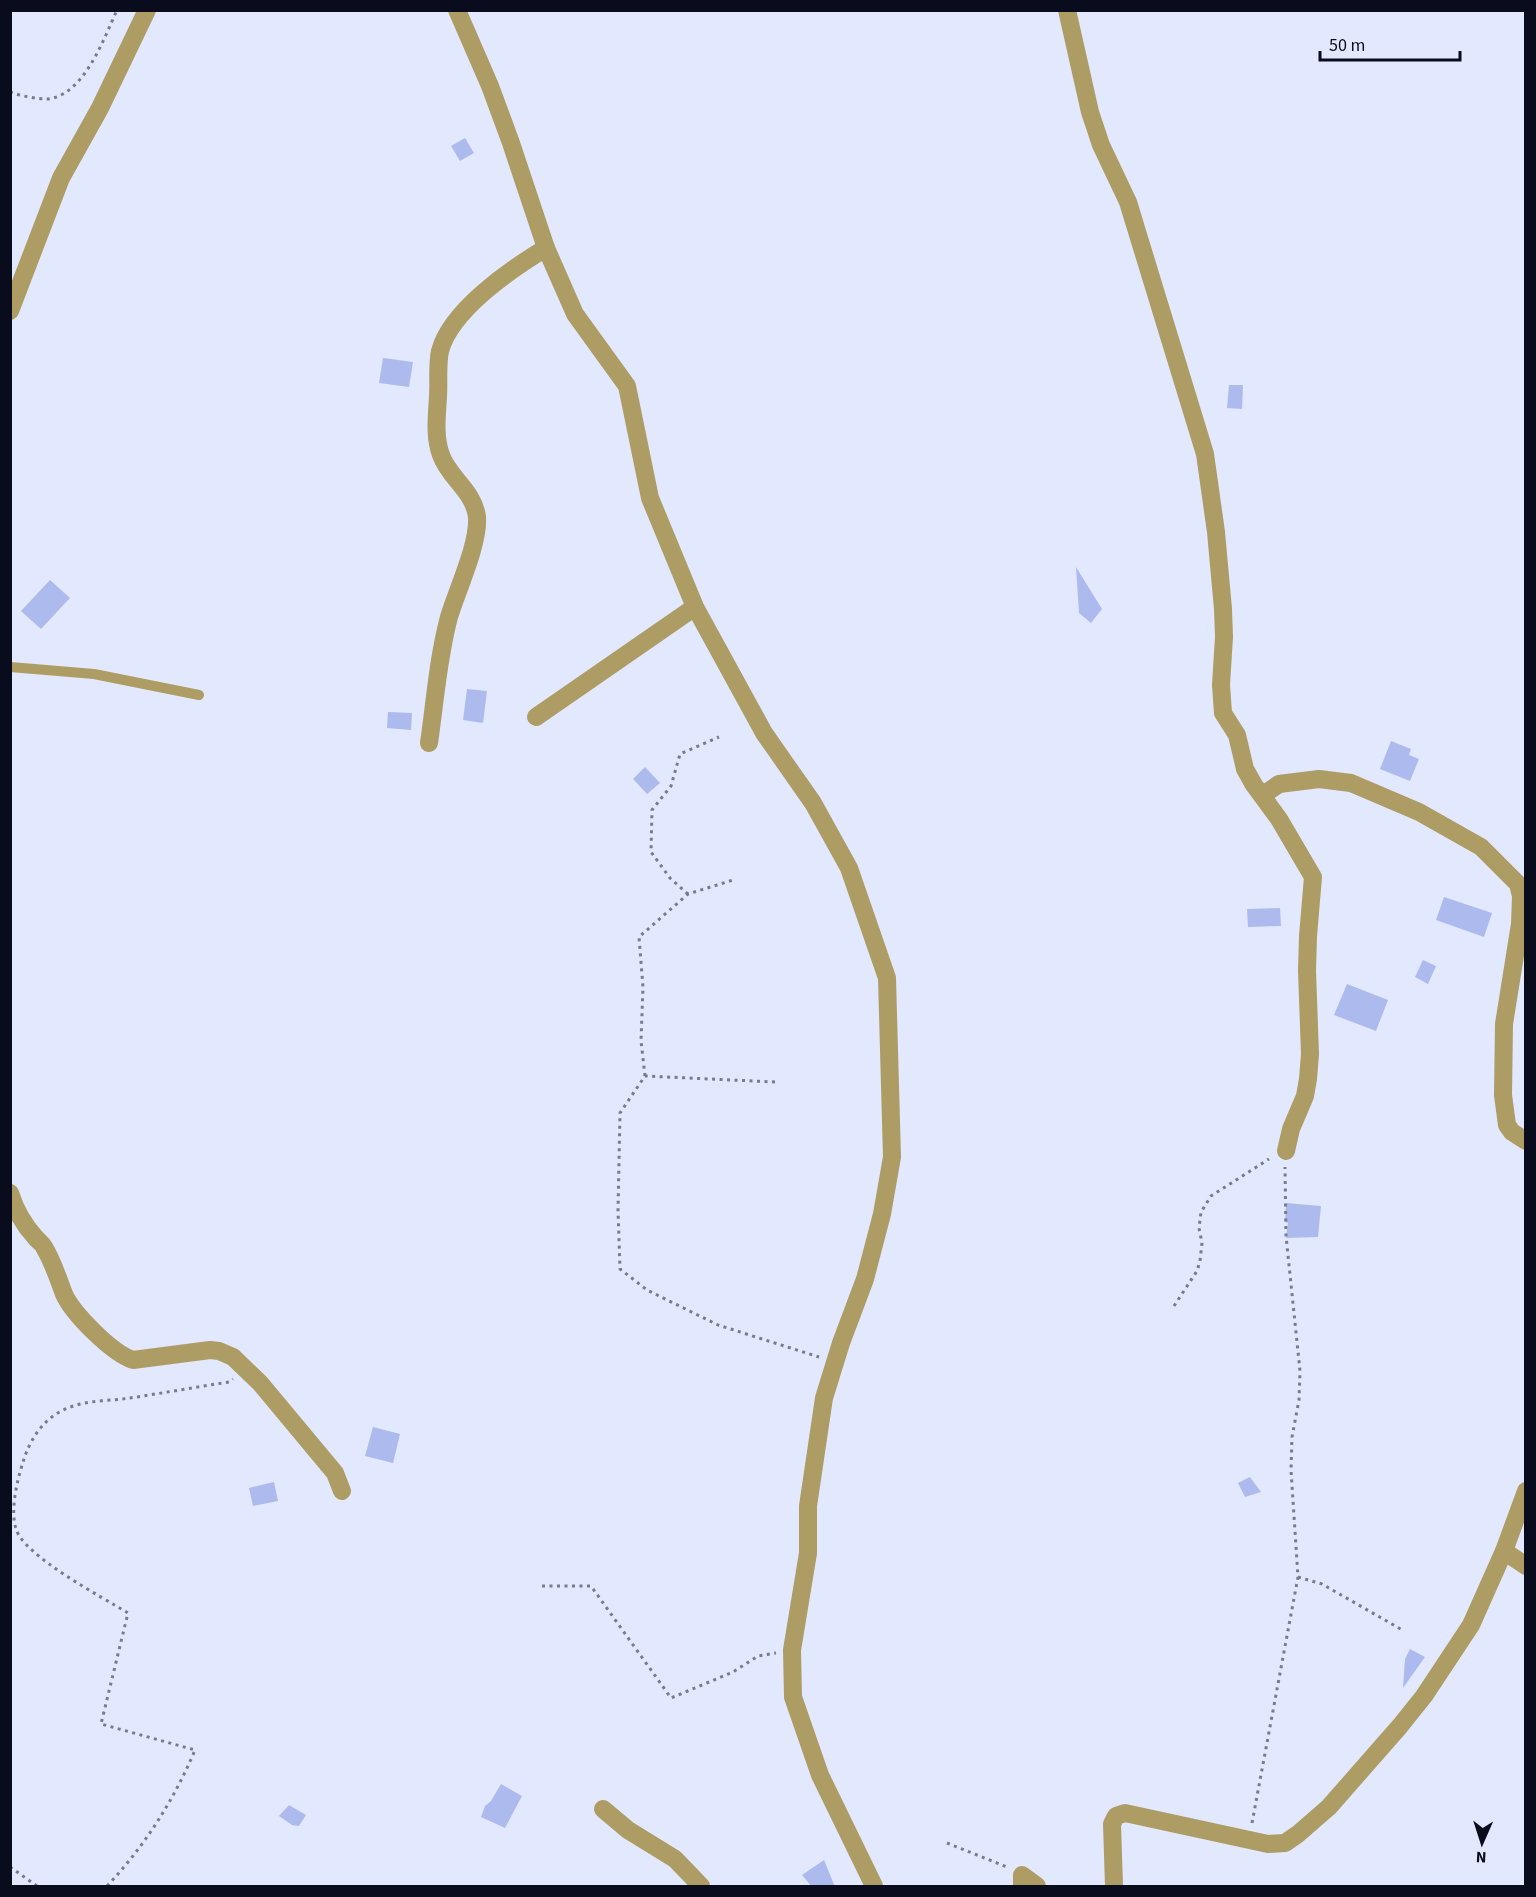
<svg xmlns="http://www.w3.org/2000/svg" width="1536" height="1897" viewBox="0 0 1536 1897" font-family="'Source Sans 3',sans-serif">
<rect width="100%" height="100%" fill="#e2e8fd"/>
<g fill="#adbaee">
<path d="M465 138 474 153 460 161 451 146Z"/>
<path d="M383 358 413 362 409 387 379 383Z"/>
<path d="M1229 385H1243L1242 409 1227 408Z"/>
<path d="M1076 567 1102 609 1091 623 1079 613Z"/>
<path d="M50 580 70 598 41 629 21 611Z"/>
<path d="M467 689 487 691 483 723 463 720Z"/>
<path d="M388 712 412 713 411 730 387 728Z"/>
<path d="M1391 741 1411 749 1409 755 1419 759 1410 781 1380 769Z"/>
<path d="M645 767 660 783 647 794 633 779Z"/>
<path d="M1444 897 1492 913 1484 937 1436 920Z"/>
<path d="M1280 908 1281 926 1248 927 1247 909Z"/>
<path d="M1423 960 1436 966 1428 984 1415 977Z"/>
<path d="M1347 984 1388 1000 1376 1031 1334 1015Z"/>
<path d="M1286 1203 1321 1206 1318 1237 1286 1238 1288 1223 1285 1222Z"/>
<path d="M373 1427 400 1434 393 1463 365 1456Z"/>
<path d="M1250 1477 1261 1492 1245 1497 1238 1483Z"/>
<path d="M274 1482 278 1501 253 1506 249 1488Z"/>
<path d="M1410 1649 1425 1657 1403 1688 1405 1659Z"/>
<path d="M501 1784 522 1796 505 1828 481 1817 485 1806 491 1801Z"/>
<path d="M289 1805 306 1815 299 1826 292 1825 279 1816Z"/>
<path d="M824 1860 835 1887H812L802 1875Z"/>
</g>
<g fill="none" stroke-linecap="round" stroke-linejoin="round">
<g stroke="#767b8e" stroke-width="3" stroke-dasharray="3 4.5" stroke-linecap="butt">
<path d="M10 92C21 96 36 99 47 99 84 96 104 38 117 10"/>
<path d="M688 894 670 878 651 852 652 810 671 786 680 754 719 737"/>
<path d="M645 1076 641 1041 643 987 639 937 688 894 733 880"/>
<path d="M775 1082 645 1076 620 1113 618 1210 620 1269 647 1290 718 1325 819 1357"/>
<path d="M1174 1306 1197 1271 1200 1261 1202 1243 1199 1228 1201 1212 1211 1196 1269 1159"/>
<path d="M1298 1577 1322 1584 1404 1631"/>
<path d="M542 1586H591L671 1698 733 1672 758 1656 776 1653"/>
<path d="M1252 1823 1298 1577 1291 1470 1292 1437 1299 1400 1300 1371 1286 1236 1285 1167"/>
<path d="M947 1843 1007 1867"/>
<path d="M10 1867 37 1886"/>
<path d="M107 1886C144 1847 174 1800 195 1750L101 1724 128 1613C102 1597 24 1556 16 1529 10 1510 17 1481 23 1462 30 1439 44 1417 68 1408 87 1400 110 1401 130 1398 163 1393 196 1387 229 1382L233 1379"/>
</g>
<path stroke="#ad9c64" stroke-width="10" d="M10 667 94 674 199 695"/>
<g stroke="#ad9c64" stroke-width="18">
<path d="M457 10 490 86 511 143 546 248 575 314 627 386 650 498 695 607 764 733 813 803 849 868 887 978 892 1157 882 1214 865 1279 841 1343 824 1398 808 1506V1553L792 1650 793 1697 820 1775 874 1886"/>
<path d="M1067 10 1090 112 1101 145 1128 202 1205 454 1216 532 1223 609 1224 637 1221 685 1223 713 1237 735 1245 769 1254 785 1279 819 1313 877 1308 936 1307 971 1310 1054 1308 1079 1305 1096 1291 1129 1286 1151"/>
<path d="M10 311 61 178 100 108 147 10"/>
<path d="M536 717 695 607"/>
<path d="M429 743C435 702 438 658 449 617 457 590 479 544 477 517 474 491 449 478 441 455 434 436 437 416 438 396 439 382 437 365 440 351 451 310 511 269 546 248"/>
<path d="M1263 795 1279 784 1319 779 1351 783 1419 812 1481 847 1518 884 1521 896 1520 924 1504 1024 1503 1095 1507 1125 1512 1132 1526 1141"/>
<path d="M10 1193C15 1209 24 1225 35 1237 38 1241 42 1243 44 1247 53 1262 58 1278 64 1294 73 1314 112 1353 133 1360L210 1350 219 1351 233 1357 260 1383 335 1473 342 1491"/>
<path d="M1504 1551 1526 1566"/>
<path d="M603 1809 628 1830 675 1859 701 1886"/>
<path d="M1022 1886V1875L1037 1886"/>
<path d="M1114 1886 1112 1824 1116 1816 1125 1813 1268 1844 1285 1843 1298 1834 1329 1807 1400 1726 1424 1696 1471 1625 1504 1551 1526 1491"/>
</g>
</g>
<rect width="1536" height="1897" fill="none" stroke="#090c1d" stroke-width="24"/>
<g transform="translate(1482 1843) rotate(183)" stroke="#e2e8fd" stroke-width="4.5" paint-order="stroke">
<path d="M0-4.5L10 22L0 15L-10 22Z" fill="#090c1d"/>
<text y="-9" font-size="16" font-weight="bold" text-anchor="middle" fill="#090c1d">N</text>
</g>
<path d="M1320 51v9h140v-9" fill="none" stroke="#090c1d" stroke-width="3"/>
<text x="1329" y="51" font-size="18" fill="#090c1d" stroke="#e2e8fd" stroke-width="4.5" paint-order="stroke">50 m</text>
</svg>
